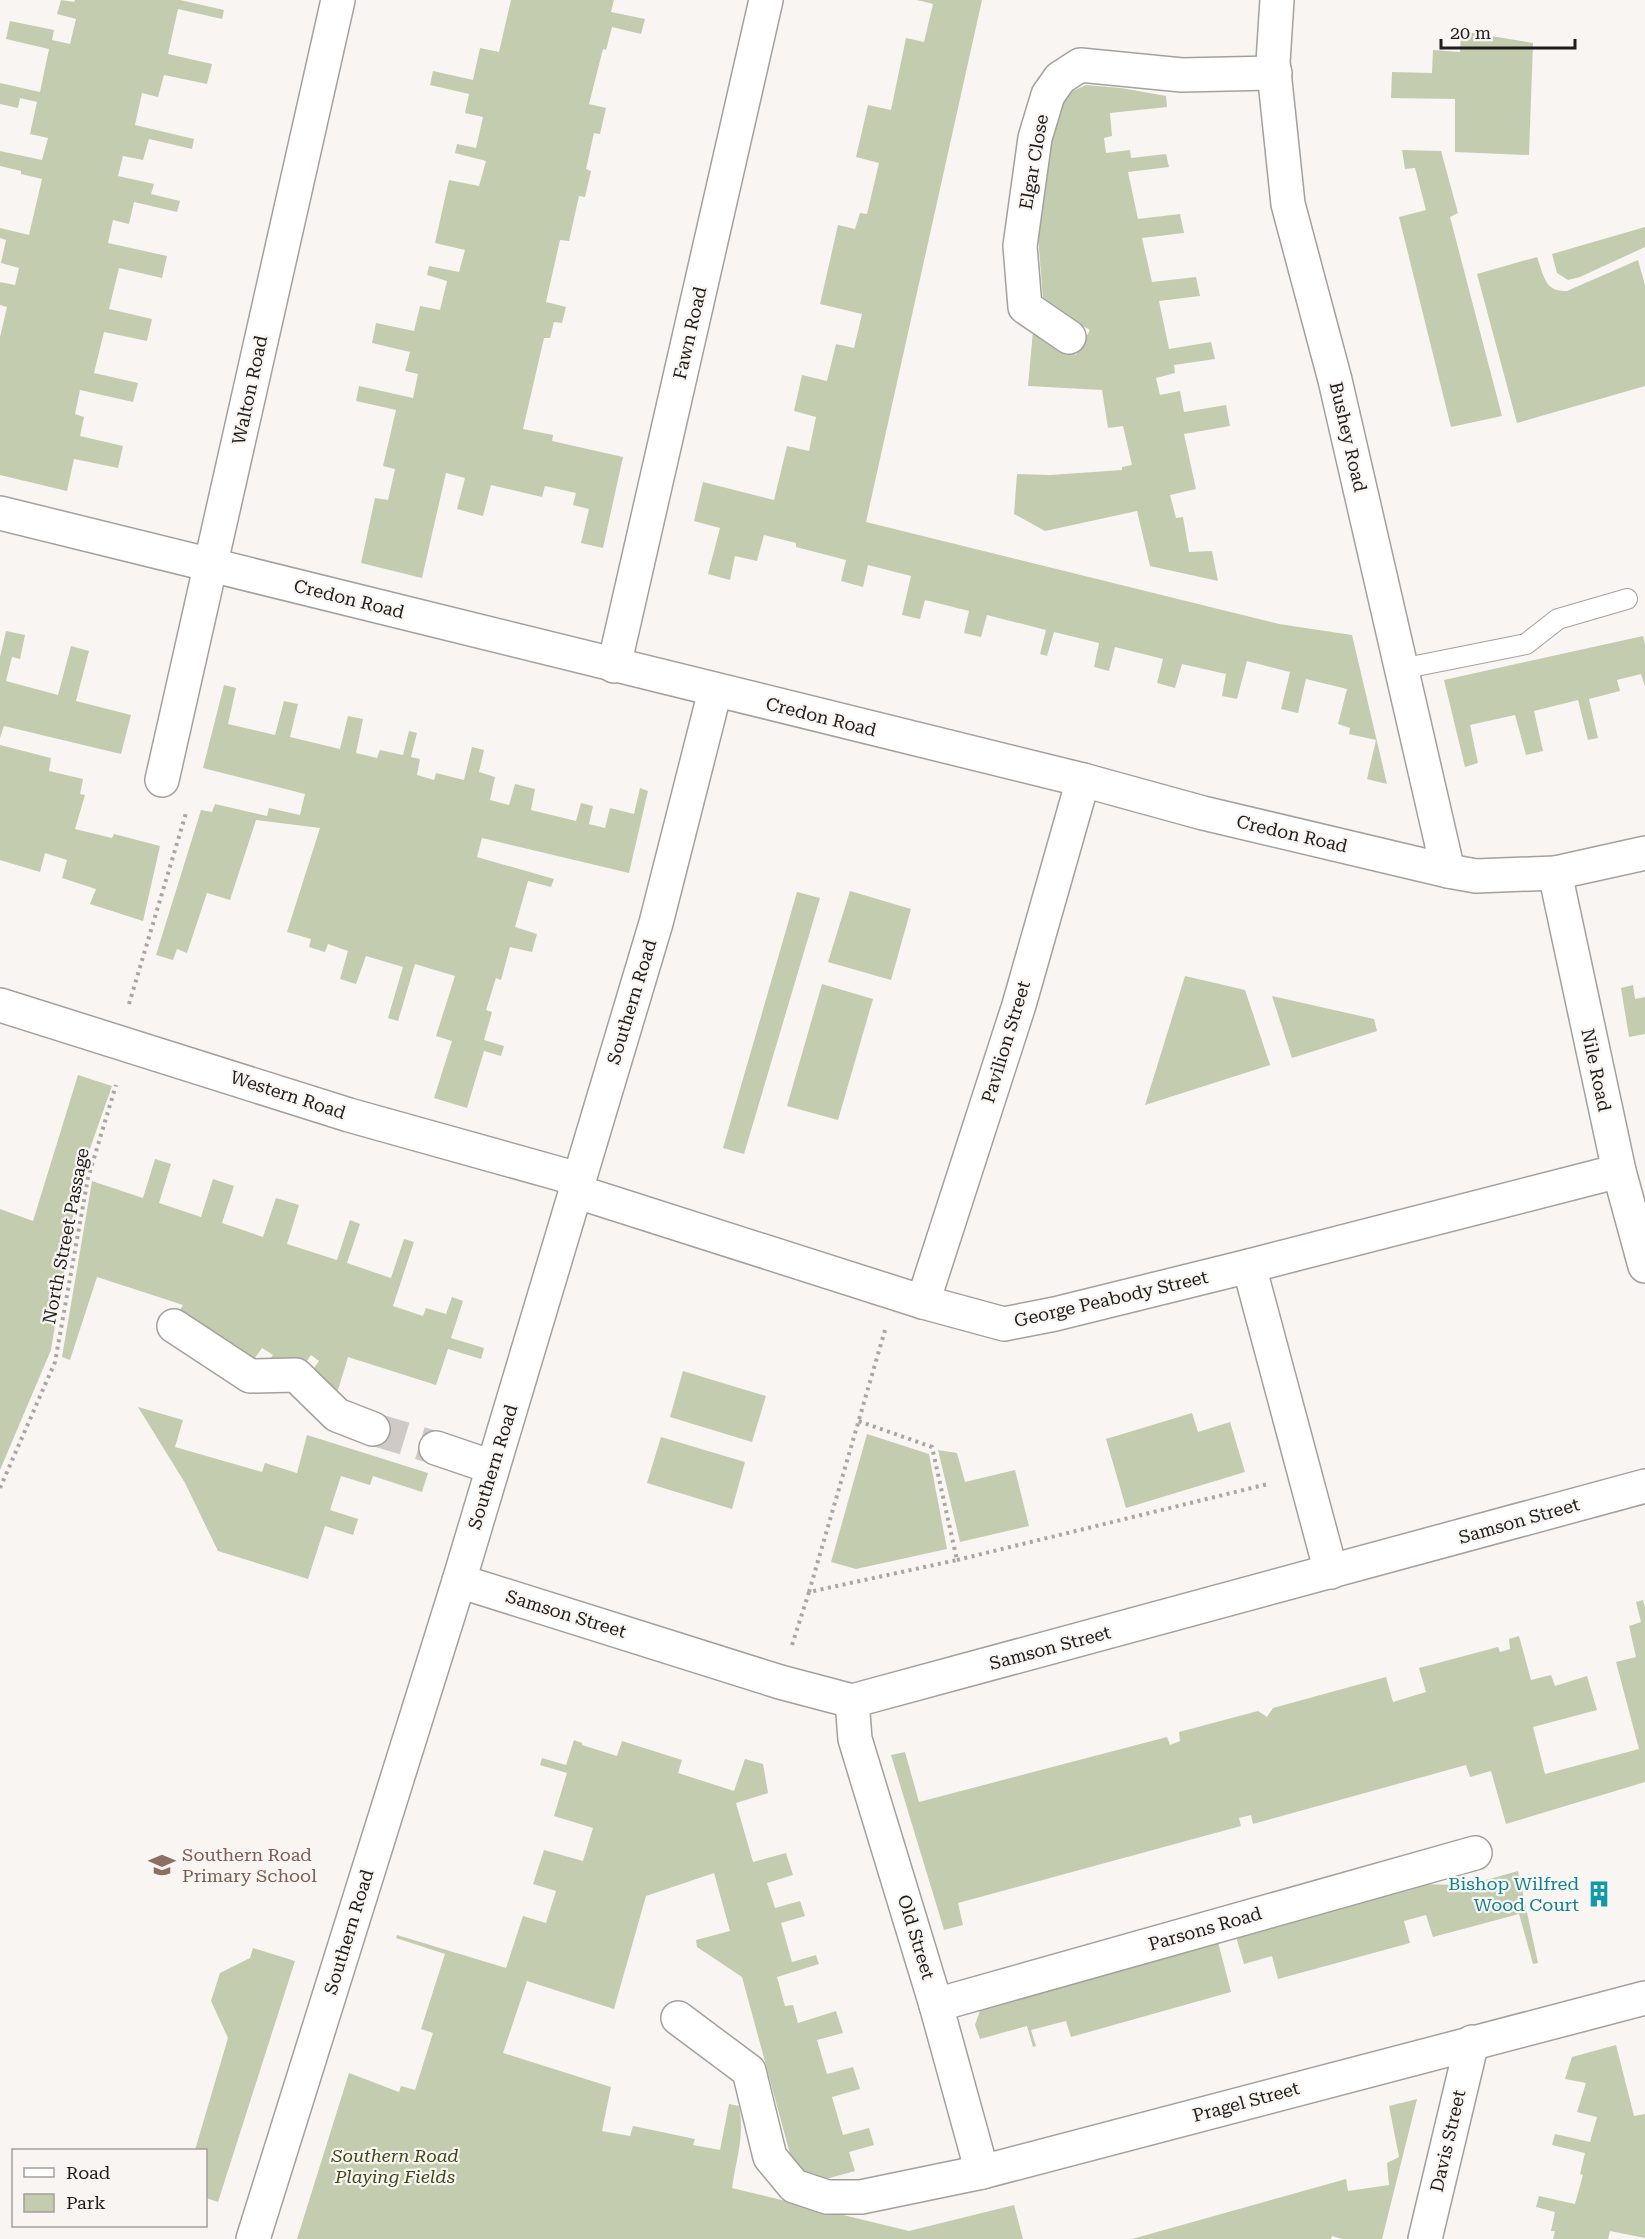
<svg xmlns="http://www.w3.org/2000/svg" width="1645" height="2239" viewBox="0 0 1645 2239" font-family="'Roboto Serif',serif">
<rect width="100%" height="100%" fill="#f9f5f2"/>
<g fill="#c4ccaf">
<path d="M61 0 74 2 75 0H180L224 10 222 19 178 9 168 54 212 64 207 84 164 75 158 97 142 93 135 125 194 139 192 149 149 139 143 160 123 156 118 176 154 184 151 194 180 201 177 212 134 202 129 224 113 220 108 243 167 256 162 278 119 268 109 309 152 319 147 341 104 332 94 373 138 383 133 402 80 390 75 414 84 417 80 436 123 446 118 468 74 459 67 491 0 475V337L7 307 0 305V282L15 285 19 268 1 263 6 240 0 238V228L29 235 42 179 21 174V171L0 166V151L42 160 48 138 30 134 37 102 20 98 18 108 0 104V83L40 92 49 49 6 39 10 21 54 30 52 40 70 44 76 19 57 14Z"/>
<path d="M511 0H614L611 12 645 19 641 34 612 27 606 50 603 49 589 104 606 108 600 134 594 133 586 169 591 171 585 197 579 196 569 241 560 240 546 302 566 307 562 323 554 322 550 338H544L523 429 553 435 552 441 623 457 603 548 581 543 589 509 573 505 576 493 545 486 542 497 491 485 483 516 457 509 465 478 446 473 422 578 361 563 375 498 388 500 395 469 383 466 396 410 356 401 359 386 413 398 418 374 405 371 410 352 372 343 376 323 414 331 420 306 440 310 447 281 427 275 429 266 459 272 465 250 435 243 449 180 479 186 486 161 455 153 457 144 476 148 483 117 465 113 469 94 430 85 433 71 473 80 480 48 499 52Z"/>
<path d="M917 0H982L866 522 1279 624 1352 635 1387 784 1367 779 1376 740 1349 734 1350 728 1338 724 1347 689 1306 679 1298 713 1281 709 1290 672 1247 661 1237 699 1222 696 1226 674 1182 664 1175 688 1157 683 1163 659 1115 647 1109 671 1094 667 1099 643 1054 632 1047 656 1040 654 1046 630 987 615 981 637 964 633 969 611 925 600 920 619 902 615 911 576 868 565 863 587 841 581 846 560 796 547V543L764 535 757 561 735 556 730 580 708 574 720 528 694 521 703 482 774 500 787 446 809 451 816 417 794 411 802 375 827 381 836 344 854 348 862 314 820 304 838 225 855 229 860 213 867 214 879 163 856 157 868 105 891 110 906 38 924 42 933 4Z"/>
<path d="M1461 31 1533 43 1529 155 1455 152V99L1391 98 1392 72 1432 73 1433 50 1460 52Z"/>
<path d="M1086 85 1121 88 1166 96 1167 107 1110 113 1112 136 1104 138 1106 153 1130 150 1131 158 1166 154 1169 167 1128 172 1138 219 1180 214 1184 233 1142 238 1152 282 1196 277 1200 296 1159 301 1169 349 1211 342 1215 359 1174 365 1175 373 1156 378 1160 395 1180 391 1184 412 1226 405 1230 426 1184 434 1196 489 1170 495 1176 518 1183 517 1189 552 1212 551 1218 581 1150 566 1137 511 1045 531 1014 514 1017 474 1050 475 1122 470V467L1132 465 1123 426 1108 428 1102 390 1028 386 1033 331 1076 355 1090 330 1050 308 1043 300 1036 208 1054 110 1066 94Z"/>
<path d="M1402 150 1441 151 1458 213 1450 217 1502 416 1451 427 1399 217 1426 210 1415 168 1405 169Z"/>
<path d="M1645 227V247L1580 277 1568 280 1557 273 1552 254Z"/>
<path d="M1537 257C1544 275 1544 292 1567 291L1638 260 1645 285V386L1517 423 1477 274Z"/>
<path d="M6 631 25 635 20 659 12 657 6 681 58 695 71 646 89 651 76 701 131 715 121 754 4 726 0 738V657Z"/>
<path d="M1643 636 1645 644V687L1641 674 1617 680 1620 691 1589 699 1598 738 1588 740 1578 700 1534 711 1543 751 1526 755 1515 715 1470 725 1478 763 1465 767 1444 680Z"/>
<path d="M224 685 236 688 228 724 275 735 284 701 298 704 290 737 340 749 348 716 363 719 356 753 377 758 380 750 403 755 409 731 417 733 411 757 420 759 417 775 434 780 436 773 464 780 472 747 484 750 479 772 495 777 490 800 509 805 515 784 535 789 531 810 576 821 581 803 593 806 589 824 605 828 610 808 634 814 640 788 648 791 629 873 482 838 477 857 554 879 551 887 528 881 515 927 537 934 532 952 510 947 501 980 496 978 486 1010 492 1012 484 1040 504 1046 501 1056 484 1051 467 1108 434 1098 452 1041 436 1036 455 976 415 964 398 1021 388 1018 403 967 366 956 356 984 340 979 348 951 328 944 325 952 309 947 311 939 287 932 320 828 256 820 230 900 207 893 187 953 177 949 173 960 156 955 201 810 212 812 215 804 267 816 269 808 300 815 305 794 203 768Z"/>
<path d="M0 745 51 758 49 771 83 779 80 794 85 795 75 829 112 838 114 834 160 846 143 921 90 904 96 889 62 878 67 860 45 853 40 872 0 860Z"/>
<path d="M850 891 911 909 891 980 828 962Z"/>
<path d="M797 892 820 898 744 1154 723 1148Z"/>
<path d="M1185 976 1245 990 1270 1065 1145 1105Z"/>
<path d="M822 984 873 999 838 1120 787 1106Z"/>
<path d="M1633 985 1635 999 1645 997V1034L1629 1037 1621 988Z"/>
<path d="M1272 996 1374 1019 1377 1031 1292 1058Z"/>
<path d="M78 1075 112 1086 79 1180 51 1350 0 1470V1209L33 1221Z"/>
<path d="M155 1159 171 1164 159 1203 201 1217 213 1179 234 1186 222 1223 263 1237 276 1198 299 1205 287 1244 337 1260 350 1220 360 1224 347 1263 391 1278 404 1239 414 1242 393 1306 423 1316 426 1308 446 1314 452 1297 463 1301 451 1338 484 1348 481 1359 448 1349 436 1385 348 1357 335 1400 310 1374 319 1361 311 1355 302 1368H263L273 1355 262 1348 250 1365 177 1315 183 1305 97 1277 70 1360 62 1357 92 1181 143 1198Z"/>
<path d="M683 1371 766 1396 752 1442 670 1417Z"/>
<path d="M138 1407 183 1420 175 1447 262 1472 265 1463 297 1473 307 1435 428 1473 422 1492 373 1476 370 1485 341 1476 330 1510 358 1519 353 1535 325 1526 308 1579 218 1551 185 1483Z"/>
<path d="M1192 1413 1198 1432 1230 1422 1245 1472 1126 1508 1106 1439Z"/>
<path d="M867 1434 929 1454 947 1549 856 1569 831 1562Z"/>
<path d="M661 1437 745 1462 732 1509 647 1483Z"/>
<path d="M938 1450 957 1453 965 1482 1015 1470 1029 1526 960 1542Z"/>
<path d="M1643 1600 1645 1608V1782L1506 1824 1491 1771 1470 1777 1466 1765 1253 1824 1251 1815 1239 1818 1241 1826 958 1903 963 1925 944 1930 891 1755 905 1752 919 1802 1167 1737 1170 1745 1180 1741 1179 1732 1258 1711 1267 1717 1273 1708 1386 1677 1393 1702 1426 1692 1419 1668 1498 1647 1500 1652 1510 1649 1509 1639 1519 1636 1531 1680 1551 1675 1555 1686 1587 1676 1597 1710 1533 1727 1545 1774 1639 1749 1616 1662 1636 1657 1629 1626 1641 1622 1636 1602Z"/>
<path d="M574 1740 582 1743V1745L617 1756 622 1741 682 1760 678 1773 734 1791 745 1759 763 1764 768 1793 736 1803 753 1862 786 1853 793 1875 767 1883 775 1908 800 1901 805 1916 781 1923 792 1962 816 1955 819 1964 777 1977 785 2006 793 2005 798 2023 836 2011 843 2033 817 2040 827 2074 853 2067 860 2089 832 2097 843 2135 869 2128 874 2145 849 2152 855 2171 808 2184 796 2176 742 1977 697 1947 696 1940 730 1931 714 1873 646 1896 614 2009 527 1981 503 2053 611 2087 602 2131 630 2136 633 2126 695 2139 693 2145 720 2150 729 2104 739 2106C745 2135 736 2160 732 2188L909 2231 1014 2205 1023 2239H297L349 2073 399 2092 401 2086 415 2090 433 2033 421 2029 445 1954 396 1938 397 1935 506 1968 523 1916 546 1923 556 1891 533 1884 544 1850 583 1861 593 1828 554 1816 567 1773 540 1765 542 1758 566 1765Z"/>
<path d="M1518 1871 1538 1963 1533 1964 1519 1914 1433 1937 1426 1915 1404 1921 1410 1943 1278 1979 1272 1956 1244 1964 1236 1937 1218 1942 1231 1992 1071 2037 1066 2021 1031 2030 1036 2046 1033 2047 1027 2026 980 2039 975 2025 982 2005 1412 1884 1468 1885Z"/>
<path d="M253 1948 295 1961 218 2202 206 2198V2150H195L228 2038 211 2001 220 1973 250 1958Z"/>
<path d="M1616 2045 1634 2116 1645 2114V2238L1610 2231 1608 2239H1553L1555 2231H1551L1555 2212 1536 2207 1539 2196 1575 2204 1583 2175 1580 2174 1585 2153 1552 2145 1555 2134 1590 2142 1597 2117 1577 2112 1586 2083 1565 2079 1572 2057Z"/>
<path d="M1417 2099 1382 2239H1342L1332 2236 1331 2239H1132L1346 2179 1348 2191 1389 2185 1387 2163 1399 2157 1389 2106Z"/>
</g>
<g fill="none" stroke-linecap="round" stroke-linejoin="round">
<path stroke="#cdcac7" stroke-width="33" stroke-dasharray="33 16" stroke-linecap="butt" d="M373 1429 436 1448"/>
<g stroke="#a4a09e" stroke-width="22">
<path id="service" d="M1401 669 1526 644 1558 619 1627 599"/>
</g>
<g stroke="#a4a09e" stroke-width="36">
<g id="minor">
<path d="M1277 0 1273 62 1288 204 1335 380 1448 871"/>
<path d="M1069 337 1025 307 1020 246 1035 138 1048 95 1060 78 1080 65 1182 75 1275 73"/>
<path d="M0 513 1083 780 1203 813 1448 871 1476 876 1555 873 1645 853"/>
<path d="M614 666 766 0"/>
<path d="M162 780 338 0"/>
<path d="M1555 873 1619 1171 1645 1266"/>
<path d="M0 1005 349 1115 578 1179"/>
<path d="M575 1191 923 1302 1004 1324 1055 1314 1249 1266 1619 1171"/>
<path d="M1249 1266 1331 1572"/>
<path d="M923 1302 1019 1005 1083 780"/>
<path d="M174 1326 250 1376 296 1375 337 1415 373 1429"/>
<path d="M436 1448 492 1467"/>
<path d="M459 1581 780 1682 852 1701 1645 1486"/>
<path d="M852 1701 855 1739 936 2005 982 2172"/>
<path d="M936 2005 1475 1853"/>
<path d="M678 2018 749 2071 770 2157 794 2186 827 2197H861L982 2172 1645 1998"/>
<path d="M253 2239 459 1581 656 923 715 691"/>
<path d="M1425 2239 1472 2042"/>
</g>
</g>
<g stroke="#a9a6a4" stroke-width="4" stroke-dasharray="3 4.5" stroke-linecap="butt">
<path d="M129 1004 186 813"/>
<path d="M0 1488 55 1362 88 1178 116 1085"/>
<path d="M957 1560 1268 1484"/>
<path d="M809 1592 885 1330"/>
<path d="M792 1645 809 1592 957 1560 932 1447 858 1421"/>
</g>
<use href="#service" stroke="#fff" stroke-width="20"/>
<use href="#minor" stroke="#fff" stroke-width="33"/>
</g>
<defs>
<g id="school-bare" transform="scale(2.07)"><path d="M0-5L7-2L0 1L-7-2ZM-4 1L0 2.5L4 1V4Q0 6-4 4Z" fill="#8d6e63" stroke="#f9f5f2" stroke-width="2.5" paint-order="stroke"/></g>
<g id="building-bare" transform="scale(2.07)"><path d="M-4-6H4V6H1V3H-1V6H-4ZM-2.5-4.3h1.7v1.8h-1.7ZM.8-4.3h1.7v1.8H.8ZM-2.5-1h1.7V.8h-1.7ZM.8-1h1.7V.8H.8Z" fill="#0f9aa8" stroke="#f9f5f2" stroke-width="2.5" paint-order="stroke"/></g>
</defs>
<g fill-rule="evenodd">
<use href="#school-bare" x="162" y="1865"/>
<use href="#building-bare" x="1599" y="1894"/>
</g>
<g text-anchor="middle" stroke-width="4.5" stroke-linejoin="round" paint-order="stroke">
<g font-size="18" fill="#1f1d1c" stroke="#f9f5f2">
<text transform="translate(1034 162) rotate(-80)" y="6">Elgar Close</text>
<text transform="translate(690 333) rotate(-77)" y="6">Fawn Road</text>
<text transform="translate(250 390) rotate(-78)" y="6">Walton Road</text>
<text transform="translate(1348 437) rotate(77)" y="6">Bushey Road</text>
<text transform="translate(349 599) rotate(14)" y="6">Credon Road</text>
<text transform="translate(821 717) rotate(14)" y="6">Credon Road</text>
<text transform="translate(1292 834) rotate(13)" y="6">Credon Road</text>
<text transform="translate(632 1002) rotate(-73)" y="6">Southern Road</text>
<text transform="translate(1006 1042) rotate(-73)" y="6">Pavilion Street</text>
<text transform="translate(1596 1070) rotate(78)" y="6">Nile Road</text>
<text transform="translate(288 1095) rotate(18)" y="6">Western Road</text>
<text transform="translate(66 1236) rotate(-79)" y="6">North Street Passage</text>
<text transform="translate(1111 1299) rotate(-13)" y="6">George Peabody Street</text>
<text transform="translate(493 1467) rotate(-73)" y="6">Southern Road</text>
<text transform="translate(1519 1521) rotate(-16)" y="6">Samson Street</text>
<text transform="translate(566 1614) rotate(17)" y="6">Samson Street</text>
<text transform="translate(1050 1648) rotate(-15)" y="6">Samson Street</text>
<text transform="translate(1205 1929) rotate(-16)" y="6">Parsons Road</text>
<text transform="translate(349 1932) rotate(-73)" y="6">Southern Road</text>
<text transform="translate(916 1937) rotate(73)" y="6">Old Street</text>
<text transform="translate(1246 2102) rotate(-15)" y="6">Pragel Street</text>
<text transform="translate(1448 2141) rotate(-77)" y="6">Davis Street</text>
</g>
<g font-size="18" fill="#785e54" stroke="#f9f5f2" text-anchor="start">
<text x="182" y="1861">Southern Road<tspan x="182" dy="21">Primary School</tspan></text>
</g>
<g font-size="18" fill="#0d838f" stroke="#f9f5f2" text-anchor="end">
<text x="1579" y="1890">Bishop Wilfred<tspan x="1579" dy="21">Wood Court</tspan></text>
</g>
<g font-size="18" font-style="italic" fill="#3d4714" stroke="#f9f5f2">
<text x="395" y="2162">Southern Road<tspan x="395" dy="21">Playing Fields</tspan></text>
</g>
</g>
<rect x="12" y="2149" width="195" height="78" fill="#f9f5f2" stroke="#a29f9c" stroke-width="1.5"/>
<rect x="24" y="2168" width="30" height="9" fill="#ffffff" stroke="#a29f9c" stroke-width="1.5"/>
<text x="66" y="2179" font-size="18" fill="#1f1d1c">Road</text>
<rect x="24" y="2194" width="30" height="18" fill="#c4ccaf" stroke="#a29f9c" stroke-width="1.5"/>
<text x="66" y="2209" font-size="18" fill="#1f1d1c">Park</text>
<path d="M1441 39v9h134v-9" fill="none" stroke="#1f1d1c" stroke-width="3"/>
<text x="1450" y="39" font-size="18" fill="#1f1d1c" stroke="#f9f5f2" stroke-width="4.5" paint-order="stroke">20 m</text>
</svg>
